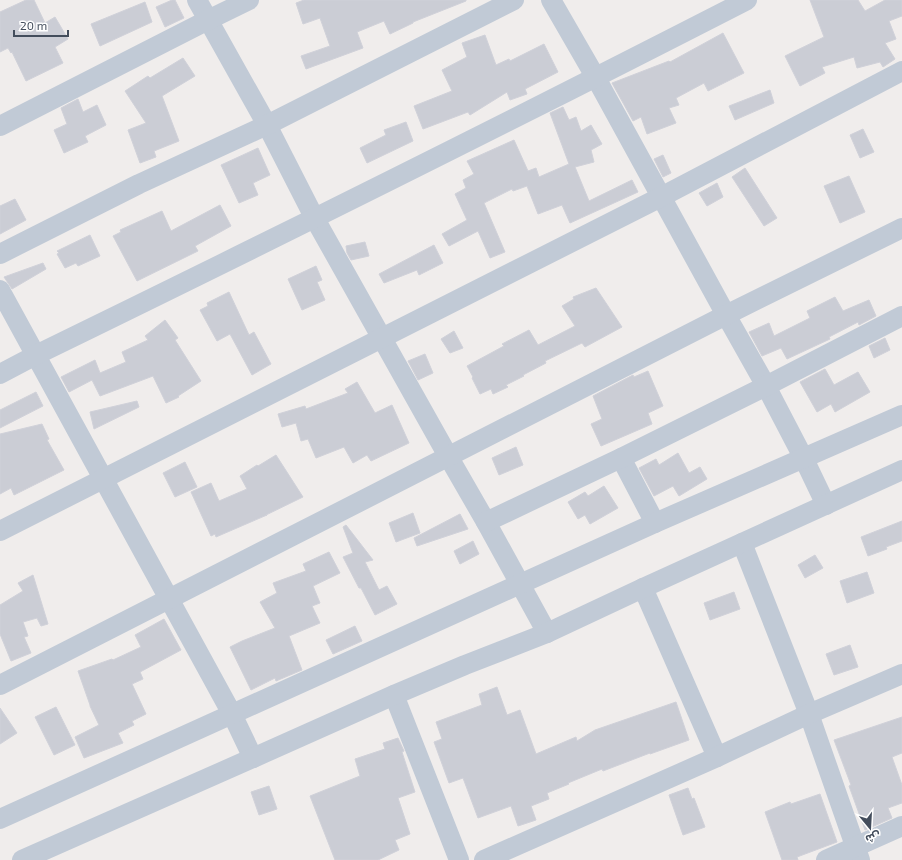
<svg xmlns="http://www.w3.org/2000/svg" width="902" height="860" viewBox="0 0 902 860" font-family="'Exo 2','Noto Sans Arabic',sans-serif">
<rect width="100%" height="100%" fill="#f0edec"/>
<g fill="#cbcdd5" stroke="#d0d1d9">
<path d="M26 0H34L45 23 55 17 68 39 55 47 63 63 26 81 12 52 11 53 8 48 0 52V12Z"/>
<path d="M172 0H175L184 18 165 27 156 7Z"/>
<path d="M304 0H466V1L413 22V23L390 34 384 21 357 32 363 48 306 69 301 56 330 46 320 18 303 24 296 3Z"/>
<path d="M810 0H858L865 11 885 0H902V16L889 21 896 39 885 43 895 59 883 67 880 62 857 68 854 57 822 67 825 73 800 86 785 56 824 37Z"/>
<path d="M145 2 152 22 100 46 91 24Z"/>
<path d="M723 33 744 73 708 91 704 83 676 98 679 105 669 108 676 123 647 134 641 117 633 121 612 83 669 61 670 62Z"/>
<path d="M485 35 496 65 509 59 510 61 544 44 558 72 525 89 527 94 510 100 507 92 470 115 468 112 423 129 414 106 452 91 442 70 467 57 462 43Z"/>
<path d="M183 58 195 76 162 96 179 141 154 151 156 157 140 163 128 130 146 123 125 91 148 76 150 78Z"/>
<path d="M770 90 774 103 735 120 729 106Z"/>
<path d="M78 99 83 112 97 105 106 125 85 136 88 142 64 153 54 130 67 124 61 108Z"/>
<path d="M563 107 569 120 576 117 581 131 591 125 602 144 591 150 594 162 575 167 589 201 632 180 638 192 570 223 562 205 538 214 527 186 513 191 512 189 484 203 505 252 490 258 478 231 449 246 442 234 467 220 455 194 466 188 463 180 474 174 467 161 514 140 528 171 536 168 539 177 569 164 550 113Z"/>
<path d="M406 122 413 141 367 163 360 148 386 135 384 130Z"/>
<path d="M863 129 874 152 860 158 850 135Z"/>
<path d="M258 148 270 175 253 183 258 195 239 203 221 165Z"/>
<path d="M663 155 671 173 663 177 654 159Z"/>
<path d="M745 168 777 218 764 226 732 177Z"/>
<path d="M849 176 865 212 840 223 824 186Z"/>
<path d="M717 183 723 197 707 206 699 193Z"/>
<path d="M15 199 26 220 0 234V206Z"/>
<path d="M220 205 231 226 195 246 198 251 137 281 113 236 121 232 120 230 162 211 171 231Z"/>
<path d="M90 235 100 256 78 266 76 263 65 268 57 254 59 253 57 251Z"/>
<path d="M365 242 369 256 351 260 347 253 346 246Z"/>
<path d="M434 245 443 263 419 275 417 270 384 283 379 274Z"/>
<path d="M43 263 46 269 12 289 4 277Z"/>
<path d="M316 266 322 280 317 282 325 300 302 310 288 279Z"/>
<path d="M596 288 622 327 585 347 582 343 545 361 546 363 523 375 524 376 506 385 508 387 493 394 491 389 480 394 472 378 473 377 467 366 504 346 502 344 529 330 538 345 575 326 562 306 574 299 573 297Z"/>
<path d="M229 292 249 335 254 332 271 364 252 375 230 334 217 341 200 310 208 306 207 303Z"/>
<path d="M835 297 843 311 869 300 876 316 859 325 858 322 829 337 830 339 787 359 781 348 762 356 749 332 769 323 774 336 810 318 807 311Z"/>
<path d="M165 320 178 338 175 340 201 381 178 396 179 397 166 403 153 376 100 396 92 380 69 392 61 377 95 360 100 373 126 362 122 352 148 340 145 336Z"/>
<path d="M454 331 463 348 450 353 441 339Z"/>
<path d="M885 338 890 350 874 358 869 346Z"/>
<path d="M425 354 433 373 418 380 408 361Z"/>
<path d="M825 369 834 385 858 372 870 392 835 412 831 404 817 412 800 382Z"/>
<path d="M648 371 663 406 648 413 652 424 601 446 591 424 602 419 593 396 633 375 634 377Z"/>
<path d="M357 382 375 413 392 405 409 443 371 461 367 455 353 463 344 447 316 458 308 439 301 441 296 423 282 427 278 414 305 406 306 409 348 393 345 389Z"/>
<path d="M36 392 43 406 0 428V410Z"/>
<path d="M137 401 139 407 94 429 90 412Z"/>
<path d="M42 424 49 439 47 440 64 470 14 495 11 488 0 494V434Z"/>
<path d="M516 447 523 465 499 475 492 458Z"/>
<path d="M678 453 689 473 700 467 707 479 679 496 673 486 654 496 639 468 656 459 659 465Z"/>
<path d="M276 455 303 497 266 515H267L216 537 215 534 211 536 191 492 211 483 219 501 247 489 240 476 257 465 258 466Z"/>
<path d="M185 462 197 487 175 497 163 473Z"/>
<path d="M604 486 618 508 590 524 585 515 578 519 568 502 585 492 588 496Z"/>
<path d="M413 513 420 533 396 542 389 523Z"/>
<path d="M460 514 468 529 417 546 414 538Z"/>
<path d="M902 521V541L886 547 887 549 868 556 861 537Z"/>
<path d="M346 525 373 560 365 562 379 590 387 586 397 604 375 615 361 588H359L343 557 353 553 343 527Z"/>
<path d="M473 541 479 554 460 564 454 551Z"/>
<path d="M329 552 340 573 313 586 320 603 312 606 320 623 289 636 302 670 276 681 275 678 251 690 230 647 242 641 275 628 260 602 277 593 273 583 306 571 303 564Z"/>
<path d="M815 555 823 568 805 578 798 565Z"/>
<path d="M867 572 874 593 847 603 840 581Z"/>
<path d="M33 575 48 624 41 626 37 618 23 622 28 636 24 637 31 653 11 661 0 634V605L23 591 18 583Z"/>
<path d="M734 592 740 609 710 620 704 603Z"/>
<path d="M164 619 181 650 140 672 143 679 132 684 146 714 132 721 134 725 118 733 123 743 84 758 75 737 99 725 90 706V705L78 671 112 659 113 660 141 647 135 635Z"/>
<path d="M355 626 362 641 333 654 326 640Z"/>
<path d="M850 645 858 667 834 675 826 654Z"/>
<path d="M497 687 507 715 520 710 536 754 576 737 577 741 595 730 676 702 689 740 650 754V753L603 771 602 769 568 783 569 784 547 793 549 799 531 806 536 820 518 826 511 806 478 818 463 778 449 783 434 742 442 739 436 722 482 705 479 694Z"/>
<path d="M56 707 75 745 54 755 35 717Z"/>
<path d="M0 708 17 733 0 744Z"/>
<path d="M902 717V753L892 757 902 785V803L888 808 892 818 865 830 849 786 851 785 834 740Z"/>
<path d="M398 738 404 751 402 752 415 792 398 798 410 834 395 840 399 850 378 860H335L310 796 360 776 355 759 385 749 383 743Z"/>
<path d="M269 786 277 809 259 815 251 792Z"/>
<path d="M688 788 692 799 694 798 705 827 683 835 669 795Z"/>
<path d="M820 794 837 842 797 857 798 860H782L765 812 790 802 791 804Z"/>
</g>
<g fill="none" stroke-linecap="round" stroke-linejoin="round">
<g stroke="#c1cad6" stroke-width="20">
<path d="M197 0 267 125 315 219 448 456 486 522 547 633"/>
<path d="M551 0 596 78 726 315 766 386 804 459 826 505"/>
<path d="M0 126 208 20 249 0"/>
<path d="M0 254 139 184 267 125 514 0"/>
<path d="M0 290 232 714 253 758"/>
<path d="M0 374 36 355C274 239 511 121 747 0"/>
<path d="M621 458 655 523"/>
<path d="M486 522 621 458 766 386 902 316"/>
<path d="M0 531 661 197 902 71"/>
<path d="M742 543 809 714 860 860"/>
<path d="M643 588 717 757"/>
<path d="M0 685 726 315 902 228"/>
<path d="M394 695 459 860"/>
<path d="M0 819 655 523 902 415"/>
<path d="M22 860 253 758 394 695 465 665 547 633 643 588 902 470"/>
<path d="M484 860 717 757 809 714 902 674"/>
<path d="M826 860 902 826"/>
</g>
</g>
<g transform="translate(870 828) rotate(162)" stroke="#ffffff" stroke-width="3" paint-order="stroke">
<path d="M0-3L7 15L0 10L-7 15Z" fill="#434d5c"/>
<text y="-6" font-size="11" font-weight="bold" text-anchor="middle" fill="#434d5c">ش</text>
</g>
<path d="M14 30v6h54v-6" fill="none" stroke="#434d5c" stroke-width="2"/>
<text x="20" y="30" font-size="12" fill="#434d5c" stroke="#ffffff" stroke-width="3" paint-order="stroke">20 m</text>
</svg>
